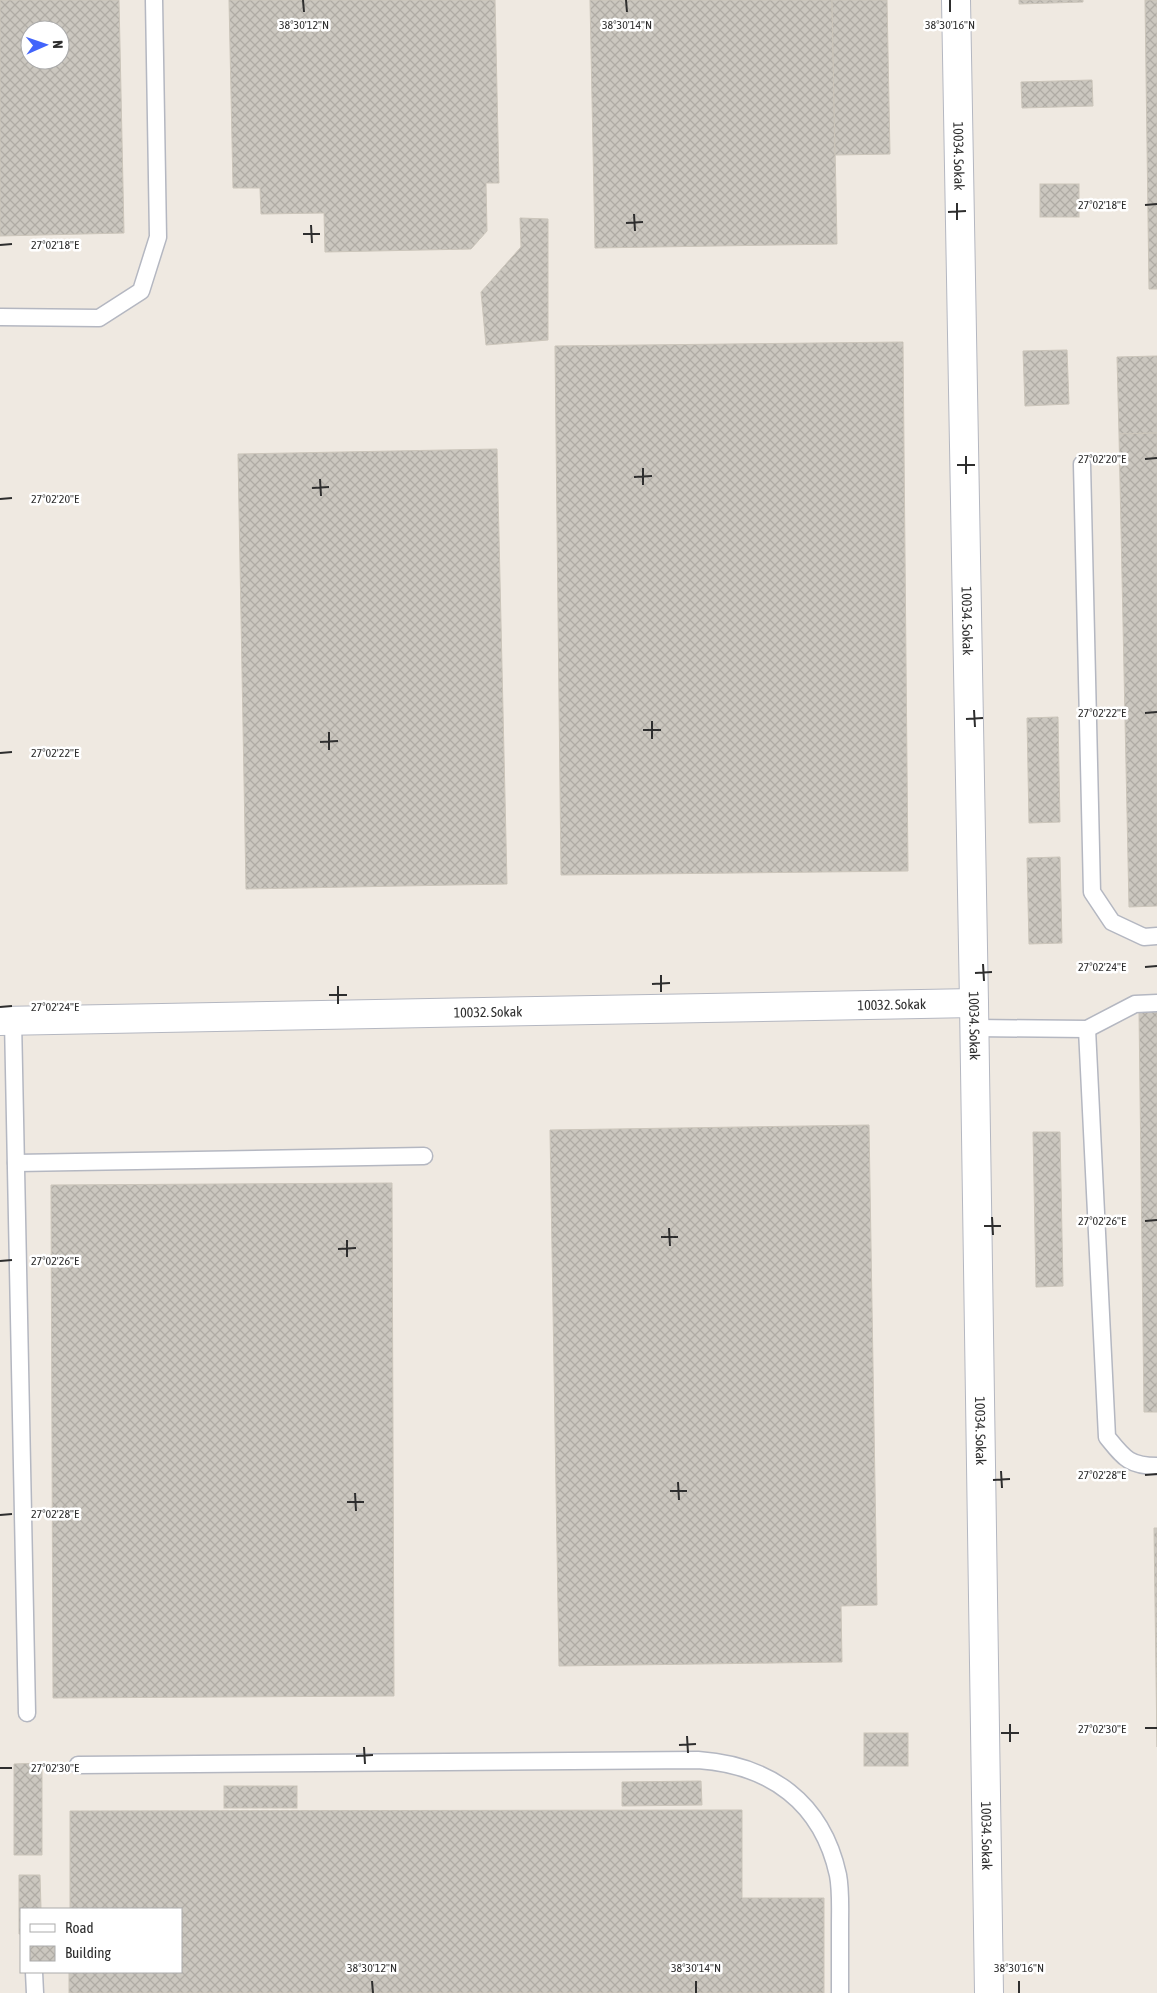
<svg xmlns="http://www.w3.org/2000/svg" width="1157" height="1993" viewBox="0 0 1157 1993" font-family="'Asap Condensed',sans-serif">
<defs>
<pattern id="building-cross-hatch" width="8" height="8" patternUnits="userSpaceOnUse" patternTransform="scale(1.25)"><rect width="8" height="8" fill="#cbc7bf"/><path d="M0 0l8 8M0 8l8-8" fill="none" stroke="#afaba4"/></pattern>
</defs>
<rect width="100%" height="100%" fill="#efe9e1"/>
<g fill="url(#building-cross-hatch)" stroke="#cbc5ba" fill-rule="evenodd">
<path d="M0 0H119L124 233 0 236ZM30 30H60V60H30Z"/>
<path d="M229 0H495L499 183H486L487 231 471 249 325 252 324 213 261 214 260 188H233Z"/>
<path d="M590 0H832L837 244 595 248Z"/>
<path d="M832 0H887L890 154 835 155Z"/>
<path d="M1019 0H1083V2L1019 4Z"/>
<path d="M1145 0H1157V289H1149Z"/>
<path d="M1092 80 1093 106 1022 108 1021 82Z"/>
<rect x="1040" y="184" width="39" height="33"/>
<path d="M520 218 548 219V340L486 345 481 292 521 247Z"/>
<path d="M903 342 908 871 561 875 555 346Z"/>
<path d="M1067 350 1069 404 1025 406 1023 351Z"/>
<path d="M1157 356V433L1119 434 1117 357Z"/>
<path d="M1157 433V906L1129 907 1119 434Z"/>
<path d="M497 449 507 884 246 889 238 454Z"/>
<path d="M1058 717 1060 822 1029 823 1027 718Z"/>
<path d="M1060 857 1062 943 1029 944 1027 858Z"/>
<path d="M1139 1011H1157V1412H1144Z"/>
<path d="M869 1125 877 1605 841 1606 842 1662 559 1666 550 1130Z"/>
<path d="M1033 1132H1060L1063 1286 1036 1287Z"/>
<path d="M392 1183 394 1696 53 1698 51 1185Z"/>
<path d="M1154 1528H1157V1747Z"/>
<rect x="864" y="1733" width="44" height="33"/>
<path d="M42 1763V1855H14V1764Z"/>
<path d="M701 1781 702 1805 622 1806V1782Z"/>
<rect x="224" y="1786" width="73" height="22"/>
<path d="M742 1810V1898H824V1993H69V1972H181V1909H70V1811Z"/>
<path d="M19 1875H40L41 1909H21V1934H19Z"/>
</g>
<g fill="none" stroke-linecap="round" stroke-linejoin="round">
<g stroke="#b4b7c1" stroke-width="19">
<g id="service">
<path d="M0 317 99 318 141 291 158 237 154 0"/>
<path d="M1082 464 1092 892 1112 922 1144 937 1157 936"/>
<path d="M13 1020 27 1713"/>
<path d="M974 1028 1087 1029 1135 1004 1157 1003"/>
<path d="M1087 1029 1107 1437C1124 1458 1129 1466 1157 1466"/>
<path d="M16 1163 424 1156"/>
<path d="M78 1765 698 1760C770 1765 822 1802 838 1875 841 1891 840 1909 840 1925 840 1947 840 1970 840 1993"/>
<path d="M34 1972 35 1993"/>
</g>
</g>
<g stroke="#b4b7c1" stroke-width="30">
<g id="minor">
<path id="s1" d="M956 0 974 1003 989 1993"/>
<path id="s2" d="M0 1021 974 1003"/>
</g>
</g>
<use href="#service" stroke="#fff" stroke-width="16"/>
<use href="#minor" stroke="#fff" stroke-width="28"/>
</g>
<path fill="none" stroke="#2e2e2e" stroke-width="2" d="M303 0 304 12M626 0 627 12M950 0V12M957 203V220M1145 205 1157 204M948 212 966 211M634 214 635 231M626 223 643 222M311 225 312 243M303 234H320M0 245 12 244M966 456V474M1145 459 1157 458M957 465H975M643 468V485M634 477 652 476M320 479 321 496M312 488 329 487M0 499 12 498M974 710 975 727M1145 713 1157 712M966 719 983 718M652 721V739M643 730H661M329 732V750M320 742 338 741M0 753 12 752M983 964 984 981M1145 967 1157 966M975 973 992 972M661 975V992M652 984 670 983M338 986V1004M329 995H347M0 1007 12 1006M992 1217 993 1235M1145 1221 1157 1220M984 1226H1001M669 1228 670 1246M661 1237H678M347 1240V1257M338 1249 356 1248M0 1261 12 1260M1001 1471 1002 1488M1145 1475 1157 1474M993 1480 1010 1479M678 1482 679 1500M670 1491H687M355 1493 356 1511M347 1502H364M0 1515 12 1514M1010 1724V1742M1145 1728H1157M1001 1733H1019M687 1736 688 1753M679 1745 696 1744M364 1747 365 1764M356 1756 373 1755M0 1768H12M372 1981 373 1993M696 1981V1993M1019 1981V1993"/>
<g text-anchor="middle" stroke-width="5" stroke-linejoin="round" paint-order="stroke">
<g font-size="14" fill="#2e2e2e" stroke="#fff">
<text dy="5" stroke="none"><textPath href="#s1" startOffset="156">10034. Sokak</textPath></text>
<text dy="5" stroke="none"><textPath href="#s1" startOffset="621">10034. Sokak</textPath></text>
<text dy="5" stroke="none"><textPath href="#s2" startOffset="892">10032. Sokak</textPath></text>
<text dy="5" stroke="none"><textPath href="#s2" startOffset="488">10032. Sokak</textPath></text>
<text dy="5" stroke="none"><textPath href="#s1" startOffset="1026">10034. Sokak</textPath></text>
<text dy="5" stroke="none"><textPath href="#s1" startOffset="1431">10034. Sokak</textPath></text>
<text dy="5" stroke="none"><textPath href="#s1" startOffset="1836">10034. Sokak</textPath></text>
</g>
</g>
<g font-size="12" text-anchor="middle" fill="#2e2e2e" stroke="#fff" stroke-width="5" stroke-linejoin="round" paint-order="stroke">
<text x="304" y="29">38°30'12"N</text>
<text x="627" y="29">38°30'14"N</text>
<text x="950" y="29">38°30'16"N</text>
<text x="1102" y="209">27°02'18"E</text>
<text x="55" y="249">27°02'18"E</text>
<text x="1102" y="463">27°02'20"E</text>
<text x="55" y="503">27°02'20"E</text>
<text x="1102" y="717">27°02'22"E</text>
<text x="55" y="757">27°02'22"E</text>
<text x="1102" y="971">27°02'24"E</text>
<text x="55" y="1011">27°02'24"E</text>
<text x="1102" y="1225">27°02'26"E</text>
<text x="55" y="1265">27°02'26"E</text>
<text x="1102" y="1479">27°02'28"E</text>
<text x="55" y="1518">27°02'28"E</text>
<text x="1102" y="1733">27°02'30"E</text>
<text x="55" y="1772">27°02'30"E</text>
<text x="372" y="1972">38°30'12"N</text>
<text x="696" y="1972">38°30'14"N</text>
<text x="1019" y="1972">38°30'16"N</text>
</g>
<rect x="20" y="1908" width="162" height="65" fill="#ffffff" stroke="#ababab"/>
<rect x="30" y="1924" width="25" height="8" fill="#ffffff" stroke="#ababab"/>
<text x="65" y="1933" font-size="15" fill="#2e2e2e">Road</text>
<rect x="30" y="1946" width="25" height="15" fill="url(#building-cross-hatch)" stroke="#ababab"/>
<text x="65" y="1958" font-size="15" fill="#2e2e2e">Building</text>
<g transform="translate(45 45) rotate(88)"><circle r="24" fill="#ffffff" stroke="#ababab"/>
<path d="M0-4L9 19L0 12L-9 19Z" fill="#4264fb"/>
<text y="-8" font-size="14" font-weight="bold" text-anchor="middle" fill="#2e2e2e">N</text>
</g>
</svg>
